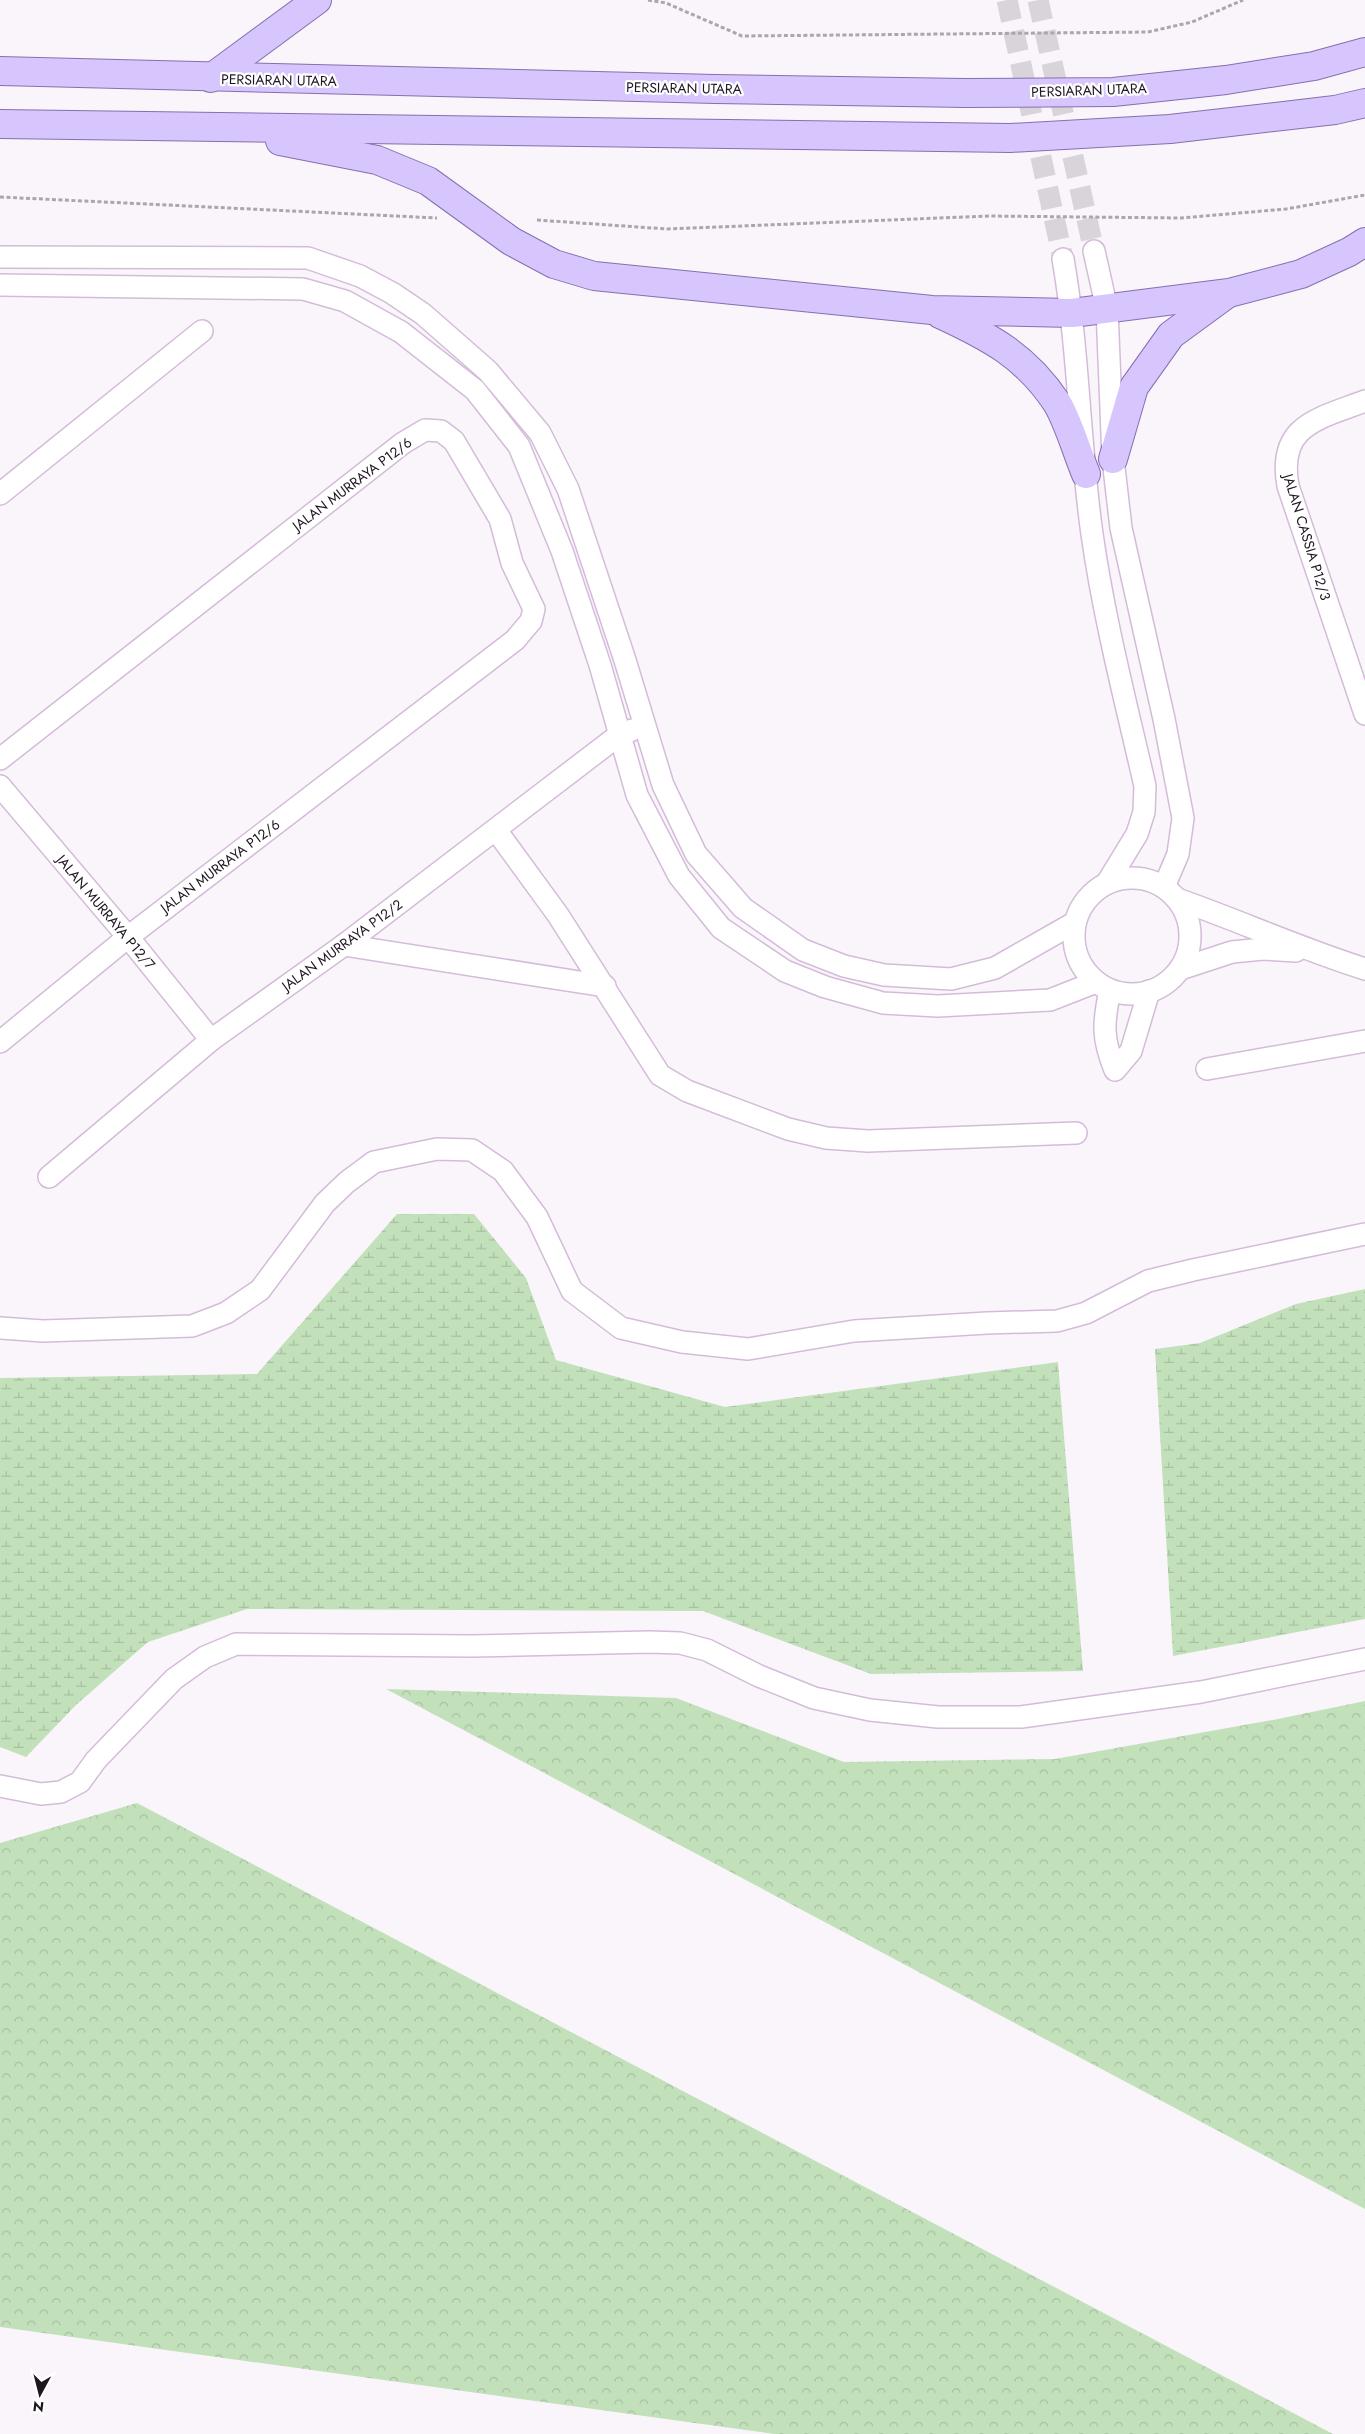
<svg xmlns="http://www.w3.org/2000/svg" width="1365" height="2434" viewBox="0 0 1365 2434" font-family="Jost,sans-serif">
<defs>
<pattern id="forest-crowns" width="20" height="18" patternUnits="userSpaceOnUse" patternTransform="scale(1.25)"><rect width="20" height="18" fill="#c2e1bb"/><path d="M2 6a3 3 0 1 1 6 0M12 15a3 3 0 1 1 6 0" fill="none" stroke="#a6c0a0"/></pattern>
<pattern id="wetland-marsh" width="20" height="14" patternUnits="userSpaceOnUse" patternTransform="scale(1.25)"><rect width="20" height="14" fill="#c2e1bb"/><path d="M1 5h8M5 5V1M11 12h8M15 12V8" fill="none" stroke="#a6c0a0"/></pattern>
</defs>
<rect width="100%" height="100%" fill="#faf5fb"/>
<g fill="url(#forest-crowns)">
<path d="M386 1689 676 1698 844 1762 1055 1759 1278 1719 1365 1701V2209Z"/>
<path d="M137 1803 1333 2434H774L0 2327V1843Z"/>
</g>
<g fill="url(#wetland-marsh)">
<path d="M397 1214H474L526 1278 556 1360 725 1407 1058 1362 1083 1671 871 1674 703 1611 247 1609 148 1642 76 1705 26 1757 0 1747V1378L257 1374Z"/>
<path d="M1365 1289V1619L1173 1656 1155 1349 1200 1343 1296 1304Z"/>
</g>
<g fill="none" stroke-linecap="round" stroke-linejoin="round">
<g stroke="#d9d4da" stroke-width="21" stroke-dasharray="21 11" stroke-linecap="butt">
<path d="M1007 0 1063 259"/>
<path d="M1038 0 1094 251"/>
</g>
<g stroke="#d5bbda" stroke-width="24">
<g id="minor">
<path d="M1094 251 1107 309 1113 459 1121 528 1164 719 1183 818 1178 854 1164 887"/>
<path d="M0 257 308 258 360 276 392 293 423 314 488 371 540 433 568 489 624 657 663 785 696 854 743 908 803 950 844 966 884 975 951 979 995 968 1074 923"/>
<path d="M1063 259C1079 350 1079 442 1092 534 1104 619 1126 703 1145 786L1144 812 1137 834 1107 883"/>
<path d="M0 285 303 289 345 301 401 332 475 390 519 446 562 551 600 665 637 795 679 876 721 928 785 971 825 987 883 1003 938 1006 1050 1000 1096 982"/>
<path d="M1365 401C1318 419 1277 425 1288 486L1365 714"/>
<path d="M0 494 202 331"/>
<path d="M0 759 403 443 425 430 441 431 454 441 500 519 512 563 534 609 531 621 515 640 128 937 0 1042"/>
<path d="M0 786 128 937 211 1040"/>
<path d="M496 830 558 915 660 1075 687 1091 788 1129 826 1138 868 1141 1076 1133"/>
<circle cx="1132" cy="936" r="58"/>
<path d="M1177 899C1240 921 1301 949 1365 969"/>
<path d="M344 945 605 986"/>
<path d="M1180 969 1232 952 1263 949 1296 951"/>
<path d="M1110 990C1103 1024 1102 1038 1115 1070L1131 1051 1149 991"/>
<path d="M1207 1069 1365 1041"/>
<path d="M49 1177 211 1040 344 945 619 735 632 730"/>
<path d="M0 1328 43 1331 192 1326 226 1313 260 1290 325 1203 347 1182 374 1162 437 1149 472 1150 503 1171 537 1217 572 1291 621 1328 682 1342 748 1349 854 1331 987 1323 1057 1321 1086 1313 1148 1281 1193 1270 1365 1234"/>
<path d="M0 1786 41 1794 61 1792 80 1782 96 1760 174 1679 205 1657 236 1644 472 1646 649 1642 680 1643 707 1650 759 1676 814 1698 870 1710 938 1717H1021L1201 1692 1365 1659"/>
</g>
</g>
<g stroke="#856faf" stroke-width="30">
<g id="major">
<path d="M0 71 715 89 965 93 1113 92 1226 80 1314 66 1365 52"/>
<path d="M211 78 317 0"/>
<path d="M0 124 1010 138 1170 129 1335 110 1365 103"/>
<path d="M280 141 377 160 428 181 511 241 554 264 594 276 932 310 1072 313 1229 293 1301 274 1349 252 1365 242"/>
<path d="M940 314C990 337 1026 356 1057 403 1069 423 1077 453 1086 474"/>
<path d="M1113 459 1134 387 1171 335 1227 294"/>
</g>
</g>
<g stroke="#aba5ad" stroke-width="3" stroke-dasharray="4 2.5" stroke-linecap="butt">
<path d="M648 0 666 3 742 36 1148 32 1192 22 1243 0"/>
<path d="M0 197 437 218"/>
<path d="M537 220 667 229 989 216 1181 218 1286 209 1365 195"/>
</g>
<use href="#minor" stroke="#fff" stroke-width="21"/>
<use href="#major" stroke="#d7c5fd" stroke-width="28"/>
</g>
<g text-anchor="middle" stroke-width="4.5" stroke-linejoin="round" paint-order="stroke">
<g font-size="14" fill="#1f1621" stroke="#fff">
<text transform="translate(279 80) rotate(1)" y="5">PERSIARAN UTARA</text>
<text transform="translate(684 88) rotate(1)" y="5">PERSIARAN UTARA</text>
<text transform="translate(1089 90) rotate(-2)" y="5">PERSIARAN UTARA</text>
<text transform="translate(352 484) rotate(-37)" y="5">JALAN MURRAYA P12/6</text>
<text transform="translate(1307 537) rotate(73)" y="5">JALAN CASSIA P12/3</text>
<text transform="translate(220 866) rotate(-37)" y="5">JALAN MURRAYA P12/6</text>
<text transform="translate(106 912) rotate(50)" y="5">JALAN MURRAYA P12/7</text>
<text transform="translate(342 945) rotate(-36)" y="5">JALAN MURRAYA P12/2</text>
</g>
</g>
<g transform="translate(40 2394) rotate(187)" stroke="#ffffff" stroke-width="4" paint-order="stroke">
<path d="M0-4L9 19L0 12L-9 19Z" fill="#1f1621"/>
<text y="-8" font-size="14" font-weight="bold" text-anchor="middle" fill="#1f1621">N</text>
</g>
</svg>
